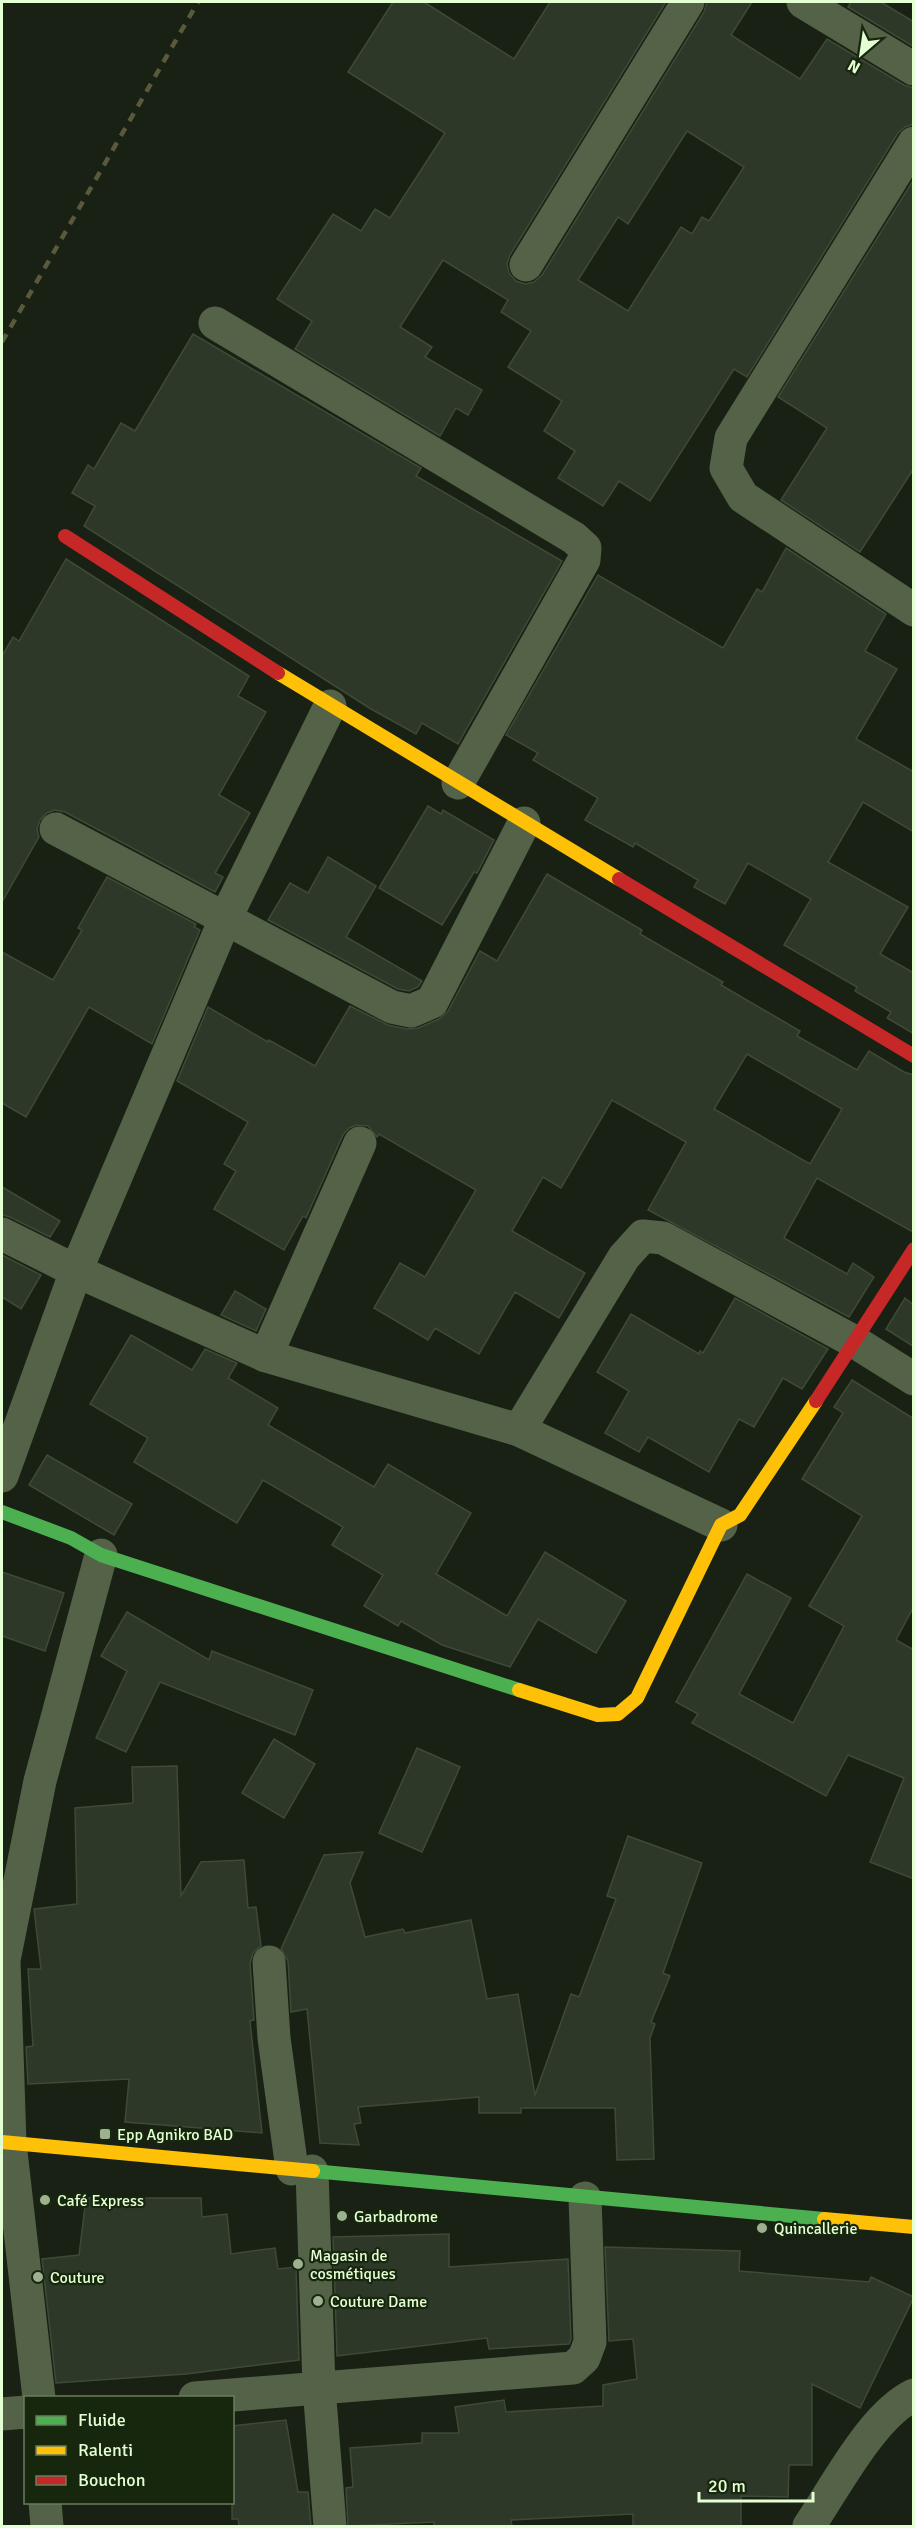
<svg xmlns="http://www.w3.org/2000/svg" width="915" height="2528" viewBox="0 0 915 2528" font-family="Signika,sans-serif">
<rect width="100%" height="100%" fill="#182114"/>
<g fill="#2e3829" stroke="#3d4b36" stroke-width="1.5" fill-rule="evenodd">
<path d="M393 2H424L514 59 550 2H666L510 255 507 264 509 273 516 281 525 284 534 282 542 275 704 12 707 2H752L731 35 800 79 827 39 904 85 914 88V121L911 125 905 127 898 133 747 377 734 369 650 501 619 481 603 506 558 478 575 451 544 431 562 401 508 367 531 331 501 312 508 300 443 260 400 327 432 347 425 357 482 390 468 415 456 408 440 436 295 349 312 321 277 299 333 214 361 231 375 209 390 218 445 133 348 72ZM687 131 744 167 709 221 702 217 692 234 681 227 628 311 578 280 618 217 628 224Z"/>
<path d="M851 2H881L914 22V47L848 7Z"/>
<path d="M914 179V468L860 552 781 500 827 428 778 397Z"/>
<path d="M193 334 421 468 416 476 562 561 458 744 422 723 416 734 371 709 84 526 95 506 72 493 88 465 94 469 121 423 135 431Z"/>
<path d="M786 548 886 614 865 651 897 669 856 739 914 772V832L863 802 828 862 908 907 880 954 914 973V1034L887 1018 891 1012 855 991 857 987 784 945 811 899 748 863 725 904 694 887 698 880 635 843 633 847 585 820 598 798 533 760 538 753 506 735 598 575 723 648 757 589 762 592Z"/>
<path d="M66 559 249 676 238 696 266 712 219 795 250 813 215 873 223 877 215 892 65 812 55 810 47 813 40 820 37 829 39 837 2 902V656L13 637 19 641Z"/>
<path d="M428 806 441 814 443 810 494 840 477 873 474 872 442 925 379 888Z"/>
<path d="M328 857 376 886 346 937 422 981 418 987 409 991 398 989 268 920 290 883 308 893Z"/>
<path d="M547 874 642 930 640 934 723 982 721 985 800 1031 797 1036 857 1070 869 1051 904 1072 914 1075V1230L911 1231 817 1178 784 1238 847 1274 853 1263 874 1277 849 1317 648 1210 686 1142 612 1100 561 1188 543 1177 512 1231 585 1273 559 1318 515 1292 479 1354 435 1328 428 1340 374 1308 400 1263 425 1277 476 1190 379 1134 377 1137 368 1126 357 1125 349 1128 343 1135 306 1218 303 1216 284 1250 214 1209 236 1171 224 1164 248 1122 177 1081 208 1007 268 1042 269 1040 315 1066 350 1006 388 1025 407 1029 418 1028 439 1019 448 1011 480 951 497 961ZM747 1054 842 1109 810 1164 714 1109Z"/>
<path d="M107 877 196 924 194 927 200 930 152 1044 89 1007 26 1117 2 1103V952L53 980 82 930 78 928Z"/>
<path d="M2 1187 60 1221 50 1237 10 1217 2 1215Z"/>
<path d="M2 1255 41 1275 21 1309 2 1297Z"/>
<path d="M235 1291 266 1309 256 1331 221 1315Z"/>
<path d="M735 1298 828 1349 802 1389 783 1378 754 1427 739 1419 709 1472 648 1437 639 1452 605 1433 629 1391 597 1372 631 1314 699 1354 700 1351 703 1353Z"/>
<path d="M905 1298 914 1305V1347L886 1329Z"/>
<path d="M131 1335 192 1370 205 1349 237 1363 228 1378 278 1408 268 1425 374 1487 388 1464 471 1513 436 1574 507 1616 545 1552 626 1601 596 1653 538 1619 510 1667 442 1645 401 1621 398 1626 364 1606 383 1575 332 1545 343 1527 263 1480 237 1523 134 1462 148 1438 90 1404Z"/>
<path d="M852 1380 914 1419V1606L896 1640 914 1650V1879L870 1862 904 1778 848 1755 826 1796 692 1723 698 1714 676 1702 747 1574 791 1598 739 1694 793 1723 844 1626 809 1606 862 1516 802 1479 843 1413 834 1407Z"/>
<path d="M47 1455 132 1504 114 1535 29 1485Z"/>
<path d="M2 1572 64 1593 45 1651 2 1636Z"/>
<path d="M127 1612 209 1660 212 1651 313 1690 295 1735 160 1682 126 1752 96 1738 127 1671 101 1656Z"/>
<path d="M274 1739 315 1764 284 1818 242 1793Z"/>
<path d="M417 1748 460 1767 422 1852 379 1833Z"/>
<path d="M177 1766 181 1896 201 1862 244 1860 248 1908 256 1907 261 1946 253 1953 250 1963 254 2020 250 2021 262 2133 125 2122 129 2079 28 2084 26 2047 33 2046 28 1969H41L34 1909 77 1904 75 1808 133 1803 132 1767Z"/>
<path d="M628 1836 702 1863 663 1973 670 1976 651 2022 655 2024 650 2038 654 2159 617 2160 615 2108H521V2113H479V2097L358 2107 361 2123 354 2124 359 2145 320 2143 307 2009 291 2012 288 1961 281 1949 324 1855 363 1852 350 1883 365 1937 403 1929 405 1933 471 1920 487 1999 518 1994 535 2095 571 1994 579 1997 616 1899 607 1896Z"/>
<path d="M86 2198H201L202 2217 227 2214 231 2254 275 2248 278 2269 296 2267 299 2360 186 2374 56 2383 42 2259 79 2255Z"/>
<path d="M449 2234V2267L568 2259 571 2339 569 2344 489 2349 487 2338 337 2356 333 2237Z"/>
<path d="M605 2247 740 2251 739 2271 869 2282 871 2277 914 2297 860 2408 812 2384V2465H789L788 2497 741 2496V2526H633V2514L511 2520 512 2526H434V2522L348 2526 346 2488 353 2487 350 2448 422 2443V2433H459L455 2407 504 2400 506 2412 603 2406V2385L637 2379 633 2339 609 2341Z"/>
<path d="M286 2420 298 2492H308L311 2526H239L238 2519H232V2426Z"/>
</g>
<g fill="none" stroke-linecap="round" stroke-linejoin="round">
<g stroke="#546248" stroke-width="33">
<path d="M803 2 914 69"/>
<path d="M914 143 731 438 726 468 743 497 914 610"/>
<path d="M526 265 688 2"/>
<path d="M215 323 574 538 585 548 584 560 458 783"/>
<path d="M56 829 392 1007 411 1011 432 1002 524 823"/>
<path d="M2 1234 76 1271 266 1356 519 1430 721 1525"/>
<path d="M266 1356 360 1143"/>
<path d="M519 1430 624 1257 643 1236 663 1238 855 1342 914 1379"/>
<path d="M2 1476 76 1271 226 917 330 706"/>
<path d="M269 1962 274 2038 292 2169"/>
<path d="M312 2171 319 2387 330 2526"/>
<path d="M39 2398 10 2143 4 1960 40 1781 101 1555"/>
<path d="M195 2398 573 2368 584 2358 590 2342 585 2198"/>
<path d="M2 2414 26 2412"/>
<path d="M45 2502 47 2526"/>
<path d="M809 2526C835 2488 872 2415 914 2395"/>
</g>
<g stroke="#4caf50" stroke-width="14">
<path d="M2 1512 71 1538 101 1555 519 1690"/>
<path d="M313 2171 824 2219"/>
</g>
<g stroke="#ffc107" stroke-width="14">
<path d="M278 673 619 879"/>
<path d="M519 1690 598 1715 618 1714 637 1698 721 1525 740 1515 816 1401"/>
<path d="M2 2142 313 2171"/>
<path d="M824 2219 914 2227"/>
</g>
<g stroke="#c62828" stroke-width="14">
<path d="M65 536 278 673"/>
<path d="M619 879 914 1056"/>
<path d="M816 1401 914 1249"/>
</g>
<path stroke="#5b593b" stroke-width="4.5" stroke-dasharray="9 8" stroke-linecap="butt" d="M2 342 198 2"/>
</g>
<g fill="#9db191" stroke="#17270e" stroke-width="2">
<rect x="99" y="2128" width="12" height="12" rx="3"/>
<circle cx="45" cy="2200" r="6"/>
<circle cx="342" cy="2216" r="6"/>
<circle cx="762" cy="2228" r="6"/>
<circle cx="298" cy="2264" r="6"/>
<circle cx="38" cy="2277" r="6"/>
<circle cx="318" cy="2301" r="6"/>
</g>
<g text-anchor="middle" stroke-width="4.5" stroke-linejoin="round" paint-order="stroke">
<g font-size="16" fill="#e5ffd4" stroke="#17270e" text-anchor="start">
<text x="117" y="2140">Epp Agnikro BAD</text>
<text x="57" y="2206">Café Express</text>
<text x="354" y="2222">Garbadrome</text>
<text x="774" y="2234">Quincallerie</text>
<text x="310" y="2261">Magasin de<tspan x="310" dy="18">cosmétiques</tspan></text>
<text x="50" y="2283">Couture</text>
<text x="330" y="2307">Couture Dame</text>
</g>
</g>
<rect width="915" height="2528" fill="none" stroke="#e5ffd4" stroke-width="6"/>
<rect x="24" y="2396" width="210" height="108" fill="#17270e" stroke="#697d5d" stroke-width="1.5"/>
<rect x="36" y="2416" width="30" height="9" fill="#4caf50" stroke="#697d5d" stroke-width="1.5"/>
<text x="78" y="2426" font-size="18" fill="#e5ffd4">Fluide</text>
<rect x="36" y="2446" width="30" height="9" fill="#ffc107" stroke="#697d5d" stroke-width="1.5"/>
<text x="78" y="2456" font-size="18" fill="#e5ffd4">Ralenti</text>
<rect x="36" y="2476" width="30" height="9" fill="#c62828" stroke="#697d5d" stroke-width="1.5"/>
<text x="78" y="2486" font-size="18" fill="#e5ffd4">Bouchon</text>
<g transform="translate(861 54) rotate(209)" stroke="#17270e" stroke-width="4.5" paint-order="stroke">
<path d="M0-4.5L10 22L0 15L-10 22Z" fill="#e5ffd4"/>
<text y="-9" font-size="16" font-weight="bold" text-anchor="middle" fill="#e5ffd4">N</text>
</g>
<path d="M699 2492v9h114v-9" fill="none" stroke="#e5ffd4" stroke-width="3"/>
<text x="708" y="2492" font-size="18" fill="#e5ffd4" stroke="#17270e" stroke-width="4.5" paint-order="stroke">20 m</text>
</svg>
